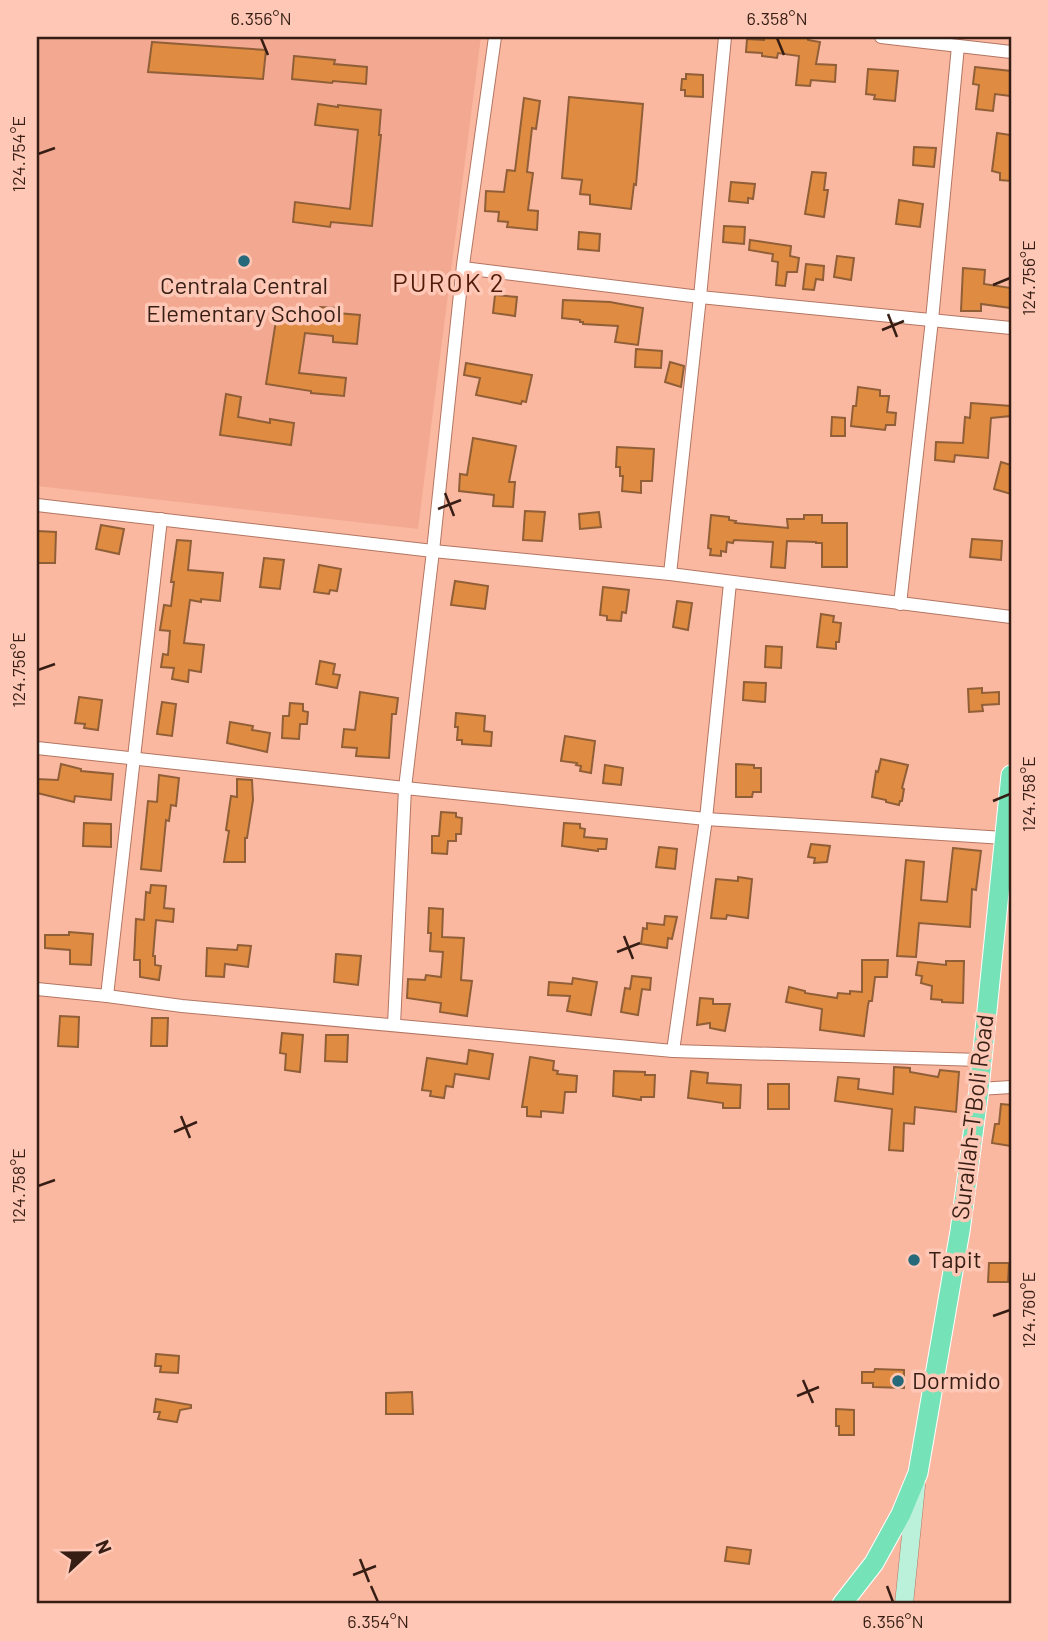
<svg xmlns="http://www.w3.org/2000/svg" width="1048" height="1641" viewBox="0 0 1048 1641" font-family="Barlow,sans-serif">
<rect width="100%" height="100%" fill="#fbb8a1"/>
<path fill="#f3a991" d="M37 37H481L418 529 37 486Z"/>
<g fill="#df8b42" stroke="#905f37" stroke-width="2">
<path d="M764 37H808V40L820 42 816 64 836 65 835 82 811 80 810 86 796 85 799 56 778 53 777 58 762 56V53L746 52 747 39 764 40Z"/>
<path d="M152 42 266 50 263 79 148 72Z"/>
<path d="M294 56 335 60 334 64 367 67 366 84 333 81 332 83 292 79Z"/>
<path d="M975 67 1011 71V96L995 94 993 111 976 109 979 85 973 84Z"/>
<path d="M868 69 898 71 895 101 874 99 875 95 866 94Z"/>
<path d="M686 74 703 75V97L685 96V90H681L682 79H686Z"/>
<path d="M569 97 643 104 636 185 634 184 631 209 590 204V195L580 194 582 180 562 178Z"/>
<path d="M524 98 540 101 536 129 532 128 527 172 533 173 528 210 538 211 537 230 507 227 508 222 498 221 499 212 485 211 486 191 504 192 507 170 515 171Z"/>
<path d="M318 104 338 107V105L381 110 379 135H381L372 226 331 222 330 227 293 222 295 202 350 209 358 130 315 125Z"/>
<path d="M997 133 1011 135V181L1000 180V173L992 171Z"/>
<path d="M914 147 936 148 934 167 913 165Z"/>
<path d="M812 172 826 173 824 190H828L824 217 805 214Z"/>
<path d="M731 182 755 184 753 199 748 198V203L729 201Z"/>
<path d="M899 200 923 204 920 227 896 224Z"/>
<path d="M724 226 745 227 744 244 723 242Z"/>
<path d="M579 232 600 234 599 251 578 249Z"/>
<path d="M750 240 791 246 790 256 799 258 797 272H787L785 286 776 285 778 262 772 261 773 254 749 250Z"/>
<path d="M837 256 854 258 851 280 834 277Z"/>
<path d="M806 264 824 266 823 280 816 279 814 290 803 289Z"/>
<path d="M963 268 985 270 984 284 1011 288V308L981 304V311H961Z"/>
<path d="M495 295 517 297 515 316 493 313Z"/>
<path d="M563 300 610 302 643 308 638 345 615 342 618 326 583 324V322H580V320L562 318Z"/>
<path d="M320 307 337 308V313L360 315 357 344 333 342V336L305 333 299 373 346 378 344 396 311 393V391L266 384 277 314 319 321Z"/>
<path d="M636 349 662 351 661 368 635 367Z"/>
<path d="M670 362 684 366 681 387 665 382Z"/>
<path d="M466 363 532 375 526 402 522 401 521 404 476 395 480 378 464 375Z"/>
<path d="M858 387 880 390V396H889L887 412 896 413 895 425H886L885 430 851 426 853 406H856Z"/>
<path d="M226 394 241 397 238 417 270 423V419L294 423 291 445 220 435Z"/>
<path d="M971 403 1011 406V416L991 418 988 458 955 455 954 462 935 460 936 442 963 443 965 417 970 418Z"/>
<path d="M832 417 845 418V436H831Z"/>
<path d="M473 438 516 446 509 482H515L513 507 493 506 494 495 459 491 460 474 467 475Z"/>
<path d="M617 447 654 449 652 481H641V493L622 491 623 476H620V467H616Z"/>
<path d="M1001 462 1011 465V494L994 489Z"/>
<path d="M525 511 545 512 542 541 523 540Z"/>
<path d="M599 512 601 527 580 529 579 514Z"/>
<path d="M711 515 729 517V520L736 521 735 523 788 528 787 519H804V515H822V523H847V567H822V543H816V542L787 541 785 568 771 567 773 542 734 540 733 543 727 542 726 552 721 551V556L710 555 711 549 708 548Z"/>
<path d="M101 525 124 529 119 554 96 549Z"/>
<path d="M37 531 56 532 55 563H37Z"/>
<path d="M972 539 1002 541 1001 560 970 557Z"/>
<path d="M177 540 191 541 188 570 223 573 220 601 201 599V602L190 600 184 643 204 645 201 672 189 670 188 682 172 679 174 668 161 667 163 654 168 655 170 631 160 630 164 605 171 606 174 582H171Z"/>
<path d="M264 558 284 560 280 589 260 587Z"/>
<path d="M319 565 341 569 337 591 330 590 329 594 314 592Z"/>
<path d="M455 581 488 586 485 609 451 605Z"/>
<path d="M603 587 629 590 626 613 622 612 621 621 607 620V616L600 615Z"/>
<path d="M677 601 692 603 688 630 673 627Z"/>
<path d="M821 614 834 616 833 622 841 623 839 642H836V649L817 647Z"/>
<path d="M766 646 782 647 781 668 765 667Z"/>
<path d="M320 661 335 664 333 674 340 675 337 688 316 684Z"/>
<path d="M744 682 766 683 765 702 743 700Z"/>
<path d="M982 688V693L999 692V704L982 705 983 711 969 712 968 689Z"/>
<path d="M360 692 398 698 396 714H392L389 758 356 756 357 748 342 747 344 729 355 730Z"/>
<path d="M79 697 102 700 98 730 84 728 85 724 75 723Z"/>
<path d="M162 702 176 704 172 736 157 734Z"/>
<path d="M290 703 303 704V711L308 712 307 724H300L299 739 282 738 283 716H289Z"/>
<path d="M456 713 485 716 484 731 492 732 491 746 462 744V740H457L458 727H455Z"/>
<path d="M230 722 253 726 252 730 270 733 267 752 227 743Z"/>
<path d="M565 736 595 741 591 773 580 771 581 766 576 765 577 763 561 761Z"/>
<path d="M881 759 908 765 902 788 904 789 902 801H900L899 805 886 802V800L872 797 876 771 878 772Z"/>
<path d="M61 764 81 769V771L113 774 111 800 75 796 74 802 37 793V779L58 780Z"/>
<path d="M736 764 754 765V768H761V792H753L752 797H736Z"/>
<path d="M605 765 623 768 621 785 603 783Z"/>
<path d="M159 775 179 778 176 806 171 805 169 821 166 820 161 871 141 869 148 801 157 802Z"/>
<path d="M237 779 252 780 253 800 247 838H245V862H224L229 831 226 830 231 796 237 797Z"/>
<path d="M441 812 456 813V817L462 818 461 834H456V841H448L447 854 432 853V836H439Z"/>
<path d="M84 823 111 824V847L83 846Z"/>
<path d="M564 823 580 824V828L585 829 584 837 607 839 606 849H598V851L562 846Z"/>
<path d="M811 844 830 846 827 862 814 863 815 858 808 857Z"/>
<path d="M659 847 677 849 675 869 656 867Z"/>
<path d="M953 848 981 851 976 890 972 889 970 927 919 923 916 957 897 956 906 860 924 862 921 900 947 902Z"/>
<path d="M738 877 752 879 748 918 727 915 726 919 711 918 716 879 738 881Z"/>
<path d="M151 885 166 886 164 908 174 909 173 922 156 920 153 956H155V965L161 966 159 980 140 977V960H134L136 919 144 920 146 892 150 893Z"/>
<path d="M429 908 443 909 442 937 464 938 461 980 472 981 467 1016 440 1012 441 1003 407 998 408 979 425 980 426 975 441 977 443 952 430 951 431 933H428Z"/>
<path d="M665 916 677 917 672 939 668 938 667 948 641 944 643 928 647 929V923L664 925Z"/>
<path d="M69 932 93 934 91 965 70 964V950L45 948V935H69Z"/>
<path d="M238 945 251 946 248 967 225 964 224 977 206 976 207 948 237 950Z"/>
<path d="M336 954 361 956 358 985 334 982Z"/>
<path d="M862 960H888L887 977H875L872 1001H869L868 1005 864 1036 820 1030 822 1009 786 1002 789 987 805 991V993L837 998 838 993 850 994V991L862 992Z"/>
<path d="M946 961H964L963 1003 942 1002V1000L931 999 932 986 921 983 922 976 916 975 918 962 946 965Z"/>
<path d="M632 976 651 978 650 990 642 989 638 1015 621 1012 625 988 630 989Z"/>
<path d="M573 978 597 982 591 1015 567 1011 570 996 548 995 549 982 572 984Z"/>
<path d="M700 998 713 999V1004H730L725 1031 710 1028V1023L697 1025Z"/>
<path d="M60 1016 79 1017 78 1047 58 1046Z"/>
<path d="M152 1018H168L167 1046H151Z"/>
<path d="M282 1033 303 1035 300 1072 285 1070 286 1054 280 1053Z"/>
<path d="M326 1035H348L347 1062 325 1061Z"/>
<path d="M469 1050 493 1054 489 1079 455 1074 453 1087 446 1086 444 1098 430 1096 431 1091 422 1090 427 1058 467 1064Z"/>
<path d="M530 1057 554 1061 553 1070 558 1071 557 1074 577 1076 576 1092H565L563 1113 541 1111V1117L527 1116V1107H522Z"/>
<path d="M894 1067 910 1068V1072L938 1077 940 1070 959 1072 956 1112 915 1107 914 1124 904 1123 903 1151 889 1150 892 1109 835 1101 838 1077 859 1079 858 1089 893 1094Z"/>
<path d="M614 1071 645 1072V1075H655L654 1097H641V1100L613 1096Z"/>
<path d="M691 1071 708 1073 707 1083 741 1085 740 1108H723V1103L688 1098Z"/>
<rect x="768" y="1084" width="21" height="25"/>
<path d="M1001 1104 1011 1105V1146L992 1143 995 1124H999Z"/>
<path d="M989 1263H1009L1008 1282H988Z"/>
<path d="M156 1354 179 1356 178 1373 160 1372 161 1366H155Z"/>
<path d="M875 1369 904 1370V1388L873 1387V1383H862V1372H874Z"/>
<path d="M412 1392 413 1414H386V1393Z"/>
<path d="M156 1399 191 1405V1408L180 1410 177 1422 158 1419 160 1412H154Z"/>
<path d="M836 1409 854 1410V1435H839V1426H836Z"/>
<path d="M727 1547 751 1550 749 1564 725 1561Z"/>
</g>
<g fill="none" stroke-linecap="round" stroke-linejoin="round">
<g stroke="#b37561" stroke-width="14">
<g id="street">
<path d="M881 37 1011 52"/>
<path d="M463 268 700 297 1011 328"/>
<path d="M37 505 433 551 670 574 1011 617"/>
<path d="M670 574 700 297 725 37"/>
<path d="M900 604 932 320 958 46"/>
<path d="M37 748 405 788 706 819 1004 838"/>
<path d="M37 989 107 996 182 1006 673 1051 981 1060"/>
<path d="M107 996 161 519"/>
<path d="M394 1025 405 788 433 551 463 265 495 37"/>
<path d="M673 1051 706 819 730 583"/>
<path d="M979 1089 1011 1087"/>
</g>
</g>
<g stroke="#b37561" stroke-width="19">
<path id="secondary" d="M904 1604 916 1486"/>
</g>
<g stroke="#fff" stroke-width="21">
<path id="primary" d="M842 1604 874 1563 901 1514 918 1473 960 1231 979 1089 1011 775"/>
</g>
<use href="#street" stroke="#fff" stroke-width="12"/>
<use href="#secondary" stroke="#bbf1db" stroke-width="18"/>
<use href="#primary" stroke="#76e2b7" stroke-width="19"/>
</g>
<path fill="none" stroke="#361e15" stroke-width="2.5" d="M261 38 268 55M777 38 784 55M38 154 55 148M993 285 1010 278M888 314 897 337M882 330 904 321M445 493 454 516M438 509 461 500M38 670 55 664M993 801 1010 794M624 936 633 959M617 952 640 943M181 1116 190 1138M174 1132 197 1122M38 1186 55 1180M993 1316 1010 1310M803 1380 813 1403M797 1396 819 1387M360 1559 369 1582M353 1575 376 1566M371 1586 378 1602M887 1586 893 1602"/>
<g fill="#26697b" stroke="#ffc8b6" stroke-width="2.5">
<circle cx="244" cy="261" r="7"/>
<circle cx="914" cy="1260" r="7"/>
<circle cx="898" cy="1381" r="7"/>
</g>
<g text-anchor="middle" stroke-width="7" stroke-linejoin="round" paint-order="stroke">
<g font-size="24" fill="#361e15" stroke="#ffc8b6" text-anchor="start">
<text x="244" y="294" text-anchor="middle">Centrala Central<tspan x="244" dy="28">Elementary School</tspan></text>
<text x="928" y="1268">Tapit</text>
<text x="912" y="1389">Dormido</text>
</g>
<g font-size="24" fill="#361e15" stroke="#ffc8b6">
<text transform="translate(973 1117) rotate(-83)" y="8">Surallah-T'Boli Road</text>
</g>
<g font-size="26" letter-spacing="2" fill="#501b08" stroke="#ffc8b6">
<text x="449" y="292">PUROK 2</text>
</g>
</g>
<rect width="1048" height="1641" fill="none" stroke="#ffc8b6" stroke-width="77"/>
<g transform="translate(88 1553) rotate(68)" stroke="#ffc8b6" stroke-width="5" paint-order="stroke">
<path d="M0-5L12 26L0 18L-12 26Z" fill="#361e15"/>
<text y="-10" font-size="19" font-weight="bold" text-anchor="middle" fill="#361e15">N</text>
</g>
<rect x="38" y="38" width="972" height="1564" fill="none" stroke="#361e15" stroke-width="2.5"/>
<g font-size="18" text-anchor="middle" fill="#361e15">
<text x="261" y="25">6.356°N</text>
<text x="777" y="25">6.358°N</text>
<text transform="translate(19 154) rotate(-90)" y="6">124.754°E</text>
<text transform="translate(1029 278) rotate(-90)" y="6">124.756°E</text>
<text transform="translate(19 670) rotate(-90)" y="6">124.756°E</text>
<text transform="translate(1029 794) rotate(-90)" y="6">124.758°E</text>
<text transform="translate(19 1186) rotate(-90)" y="6">124.758°E</text>
<text transform="translate(1029 1310) rotate(-90)" y="6">124.760°E</text>
<text x="378" y="1628">6.354°N</text>
<text x="893" y="1628">6.356°N</text>
</g>
</svg>
